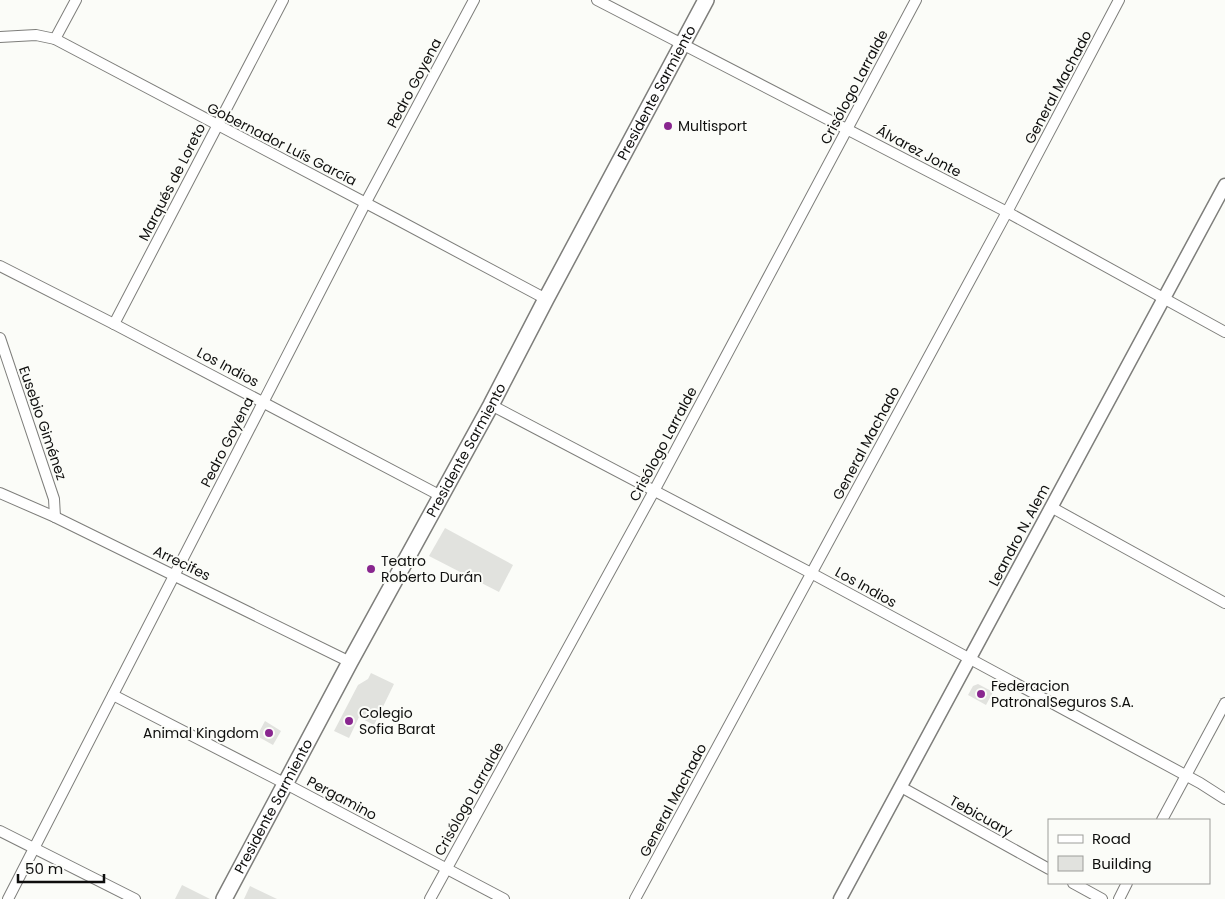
<svg xmlns="http://www.w3.org/2000/svg" width="1225" height="899" viewBox="0 0 1225 899" font-family="Poppins,sans-serif">
<rect width="100%" height="100%" fill="#fbfcf8"/>
<g fill="#e1e2de">
<path d="M445 528 513 565 499 592 429 556Z"/>
<path d="M371 673 394 684 374 725 359 717 349 738 334 731 358 685 368 679Z"/>
<path d="M978 684 993 692 986 705 968 695 973 686Z"/>
<path d="M265 721 281 731 273 745 257 736Z"/>
<path d="M182 885 210 899H175Z"/>
<path d="M250 886 277 899H244Z"/>
</g>
<g fill="none" stroke-linecap="round" stroke-linejoin="round">
<g stroke="#7e7e7b" stroke-width="12">
<g id="minor">
<path d="M597 0 1007 212 1225 332"/>
<path d="M0 37 36 35 55 39C218 126 383 211 546 299"/>
<path d="M55 39 76 0"/>
<path d="M0 266 114 324 441 496"/>
<path d="M114 324 283 0"/>
<path d="M0 338 54 499 55 517"/>
<path d="M491 405 811 573 1200 783 1225 799"/>
<path d="M0 493 55 517 350 662"/>
<path d="M1051 507 1225 603"/>
<path d="M113 695 286 784 504 899"/>
<path d="M901 787 1049 869"/>
<path d="M1162 820 1225 703"/>
<path d="M0 831 135 899"/>
<path d="M1073 883 1102 899"/>
<path d="M8 899 366 202 474 0"/>
<path d="M430 899 654 491 916 0"/>
<path d="M635 899 1007 212 1119 0"/>
<path d="M1119 899 1127 883"/>
</g>
</g>
<g stroke="#7e7e7b" stroke-width="15">
<path id="tertiary" d="M840 899 1225 185"/>
</g>
<g stroke="#7e7e7b" stroke-width="18">
<g id="secondary">
<path id="s1" d="M224 899 350 662 491 405 546 299 706 0"/>
</g>
</g>
<use href="#minor" stroke="#fff" stroke-width="10"/>
<use href="#tertiary" stroke="#fff" stroke-width="12"/>
<use href="#secondary" stroke="#fff" stroke-width="15"/>
</g>
<g fill="#89268f" stroke="#fbfcf8" stroke-width="2">
<circle cx="668" cy="126" r="5"/>
<circle cx="371" cy="569" r="5"/>
<circle cx="981" cy="694" r="5"/>
<circle cx="349" cy="721" r="5"/>
<circle cx="269" cy="733" r="5"/>
</g>
<g text-anchor="middle" stroke-width="4" stroke-linejoin="round" paint-order="stroke">
<g font-size="14" fill="#0f0f0e" stroke="#fbfcf8">
<text transform="translate(414 83) rotate(-62)" y="5">Pedro Goyena</text>
<text transform="translate(854 87) rotate(-62)" y="5">Crisólogo Larralde</text>
<text transform="translate(1058 87) rotate(-62)" y="5">General Machado</text>
<text dy="5" stroke="none"><textPath href="#s1" startOffset="915">Presidente Sarmiento</textPath></text>
<text transform="translate(282 144) rotate(27)" y="5">Gobernador Luís García</text>
<text transform="translate(919 151) rotate(28)" y="5">Álvarez Jonte</text>
<text transform="translate(172 182) rotate(-63)" y="5">Marqués de Loreto</text>
<text transform="translate(228 367) rotate(28)" y="5">Los Indios</text>
<text transform="translate(43 423) rotate(71)" y="5">Eusebio Giménez</text>
<text transform="translate(227 442) rotate(-63)" y="5">Pedro Goyena</text>
<text transform="translate(866 443) rotate(-62)" y="5">General Machado</text>
<text transform="translate(663 444) rotate(-62)" y="5">Crisólogo Larralde</text>
<text dy="5" stroke="none"><textPath href="#s1" startOffset="510">Presidente Sarmiento</textPath></text>
<text transform="translate(1019 535) rotate(-62)" y="5">Leandro N. Alem</text>
<text transform="translate(182 563) rotate(26)" y="5">Arrecifes</text>
<text transform="translate(866 587) rotate(29)" y="5">Los Indios</text>
<text transform="translate(342 798) rotate(28)" y="5">Pergamino</text>
<text transform="translate(469 799) rotate(-61)" y="5">Crisólogo Larralde</text>
<text transform="translate(673 800) rotate(-62)" y="5">General Machado</text>
<text dy="5" stroke="none"><textPath href="#s1" startOffset="105">Presidente Sarmiento</textPath></text>
<text transform="translate(981 816) rotate(29)" y="5">Tebicuary</text>
</g>
<g font-size="14" fill="#0f0f0e" stroke="#fbfcf8" text-anchor="start">
<text x="678" y="131">Multisport</text>
<text x="381" y="566">Teatro<tspan x="381" dy="16">Roberto Durán</tspan></text>
<text x="991" y="691">Federacion<tspan x="991" dy="16">PatronalSeguros S.A.</tspan></text>
<text x="359" y="718">Colegio<tspan x="359" dy="16">Sofia Barat</tspan></text>
<text x="259" y="738" text-anchor="end">Animal Kingdom</text>
</g>
</g>
<rect x="1048" y="819" width="162" height="65" fill="#fbfcf8" stroke="#9d9d9a"/>
<rect x="1058" y="835" width="25" height="8" fill="#ffffff" stroke="#9d9d9a"/>
<text x="1092" y="844" font-size="15" fill="#0f0f0e">Road</text>
<rect x="1058" y="856" width="25" height="15" fill="#e1e2de" stroke="#9d9d9a"/>
<text x="1092" y="869" font-size="15" fill="#0f0f0e">Building</text>
<path d="M18 874v8h86v-8" fill="none" stroke="#0f0f0e" stroke-width="2.5"/>
<text x="25" y="874" font-size="15" fill="#0f0f0e" stroke="#fbfcf8" stroke-width="4" paint-order="stroke">50 m</text>
</svg>
